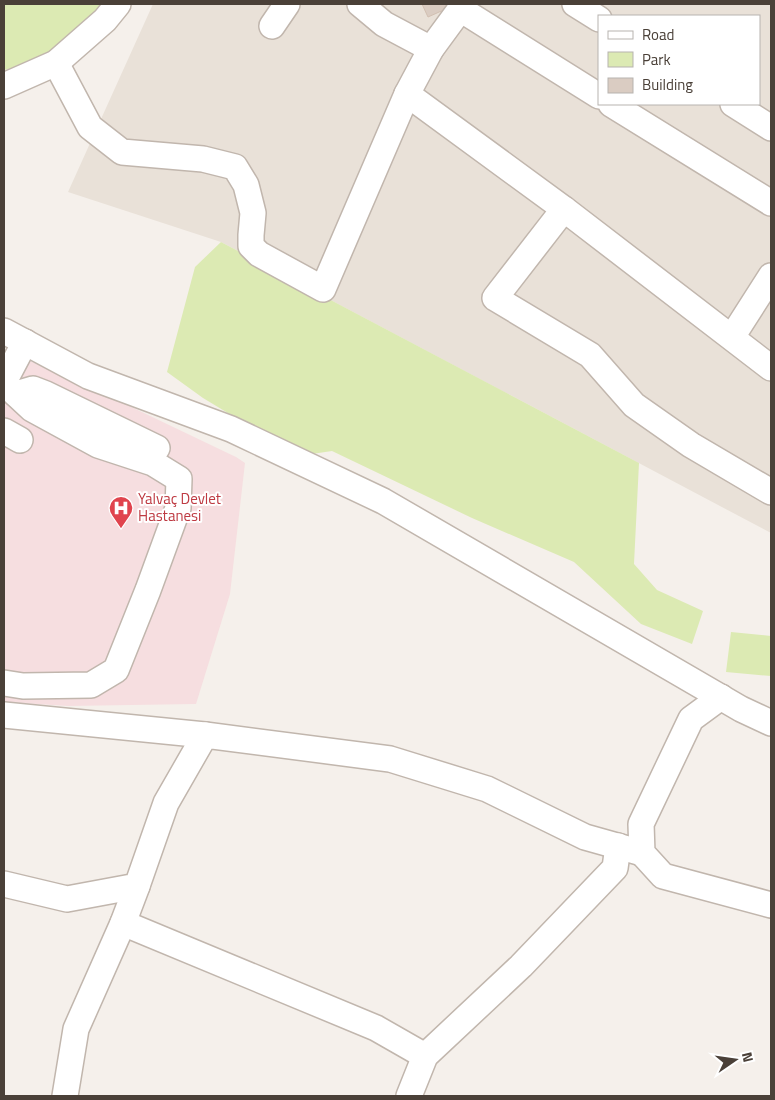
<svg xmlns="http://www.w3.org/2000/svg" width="775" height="1100" viewBox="0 0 775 1100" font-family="'Titillium Web',sans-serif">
<rect width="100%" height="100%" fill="#f5f0eb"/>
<path fill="#e9e1d8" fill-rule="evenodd" d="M153 4H771V533L221 242 68 192ZM599 16H759V104H599Z"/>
<path fill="#f6dee0" d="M4 350 77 381 236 457 245 463 230 594 196 704 68 706 4 702Z"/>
<g fill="#dceab3">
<path d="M4 4H104L38 62 4 70Z"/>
<path d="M221 242 639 463 634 564 657 590 703 611 692 644 641 624 574 562 472 518 332 451 305 455 274 441 203 398 167 372 195 267Z"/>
<path d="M731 632 771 636V676L726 672Z"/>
</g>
<path fill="#daccc2" stroke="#d2c0b2" d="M422 4H457L428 17Z"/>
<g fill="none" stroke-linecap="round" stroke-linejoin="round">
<g stroke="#c1b6ad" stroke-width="28">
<g id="minor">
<path d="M360 4 384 24 431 49"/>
<path d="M575 4 599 19"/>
<path d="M460 9 599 96"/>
<path d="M272 26 287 4"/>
<path d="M56 63 90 127 122 152 203 159 235 167 246 185 253 213 251 235V246L259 254 323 289 407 94 431 49 464 4"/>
<path d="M4 86 56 63 105 20 118 4"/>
<path d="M407 94 564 209 771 368"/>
<path d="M611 104 771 203"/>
<path d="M733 104 771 128"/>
<path d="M564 209 495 298 590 355 634 405 691 445 771 492"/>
<path d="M4 331 88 376 231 429 383 501 741 709 771 723"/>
<path d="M732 337 771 276"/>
<path d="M4 382 25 342"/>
<path d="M4 383 32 409 98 445 153 463 179 479 178 508 148 590 116 670 91 685 23 686 4 683"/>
<path d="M16 394 33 389 46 394 157 448"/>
<path d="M4 431 20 440"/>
<path d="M721 697 691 719 641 824 642 853 663 876 771 905"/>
<path d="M4 715 205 735"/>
<path d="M4 884 67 899 137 886 166 803 205 735 390 759 487 789 585 837 642 853"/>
<path d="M123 923 376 1028 425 1056"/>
<path d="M65 1096 76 1029 123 923 137 886"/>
<path d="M409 1096 425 1056 521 966 615 868 618 846"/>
</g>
</g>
<use href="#minor" stroke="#fff" stroke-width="25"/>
</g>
<defs>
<g id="hospital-pin" transform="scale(1.25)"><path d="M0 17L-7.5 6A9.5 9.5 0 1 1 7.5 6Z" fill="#e0444e" stroke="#fff"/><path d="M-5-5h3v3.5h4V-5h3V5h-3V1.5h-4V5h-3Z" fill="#fff"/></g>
</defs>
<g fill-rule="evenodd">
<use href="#hospital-pin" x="121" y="508"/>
</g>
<g text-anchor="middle" stroke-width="4" stroke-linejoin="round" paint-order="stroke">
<g font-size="15" fill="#be3a42" stroke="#fff" text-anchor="start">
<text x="138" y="504">Yalvaç Devlet<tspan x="138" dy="17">Hastanesi</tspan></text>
</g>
</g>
<rect width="775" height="1100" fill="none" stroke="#4a4038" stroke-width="10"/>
<rect x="598" y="15" width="162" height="90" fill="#ffffff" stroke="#b7b3af"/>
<rect x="608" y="31" width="25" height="8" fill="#ffffff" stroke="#b7b3af"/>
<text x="642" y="40" font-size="15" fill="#4a4038">Road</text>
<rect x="608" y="52" width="25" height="15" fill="#dceab3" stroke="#b7b3af"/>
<text x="642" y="65" font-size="15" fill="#4a4038">Park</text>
<rect x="608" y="78" width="25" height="15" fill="#daccc2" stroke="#b7b3af"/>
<text x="642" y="90" font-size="15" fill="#4a4038">Building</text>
<g transform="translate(735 1060) rotate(77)" stroke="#ffffff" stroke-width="4" paint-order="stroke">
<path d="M0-4L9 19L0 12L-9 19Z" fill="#4a4038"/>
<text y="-8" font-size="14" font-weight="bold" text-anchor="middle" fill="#4a4038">N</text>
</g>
</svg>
